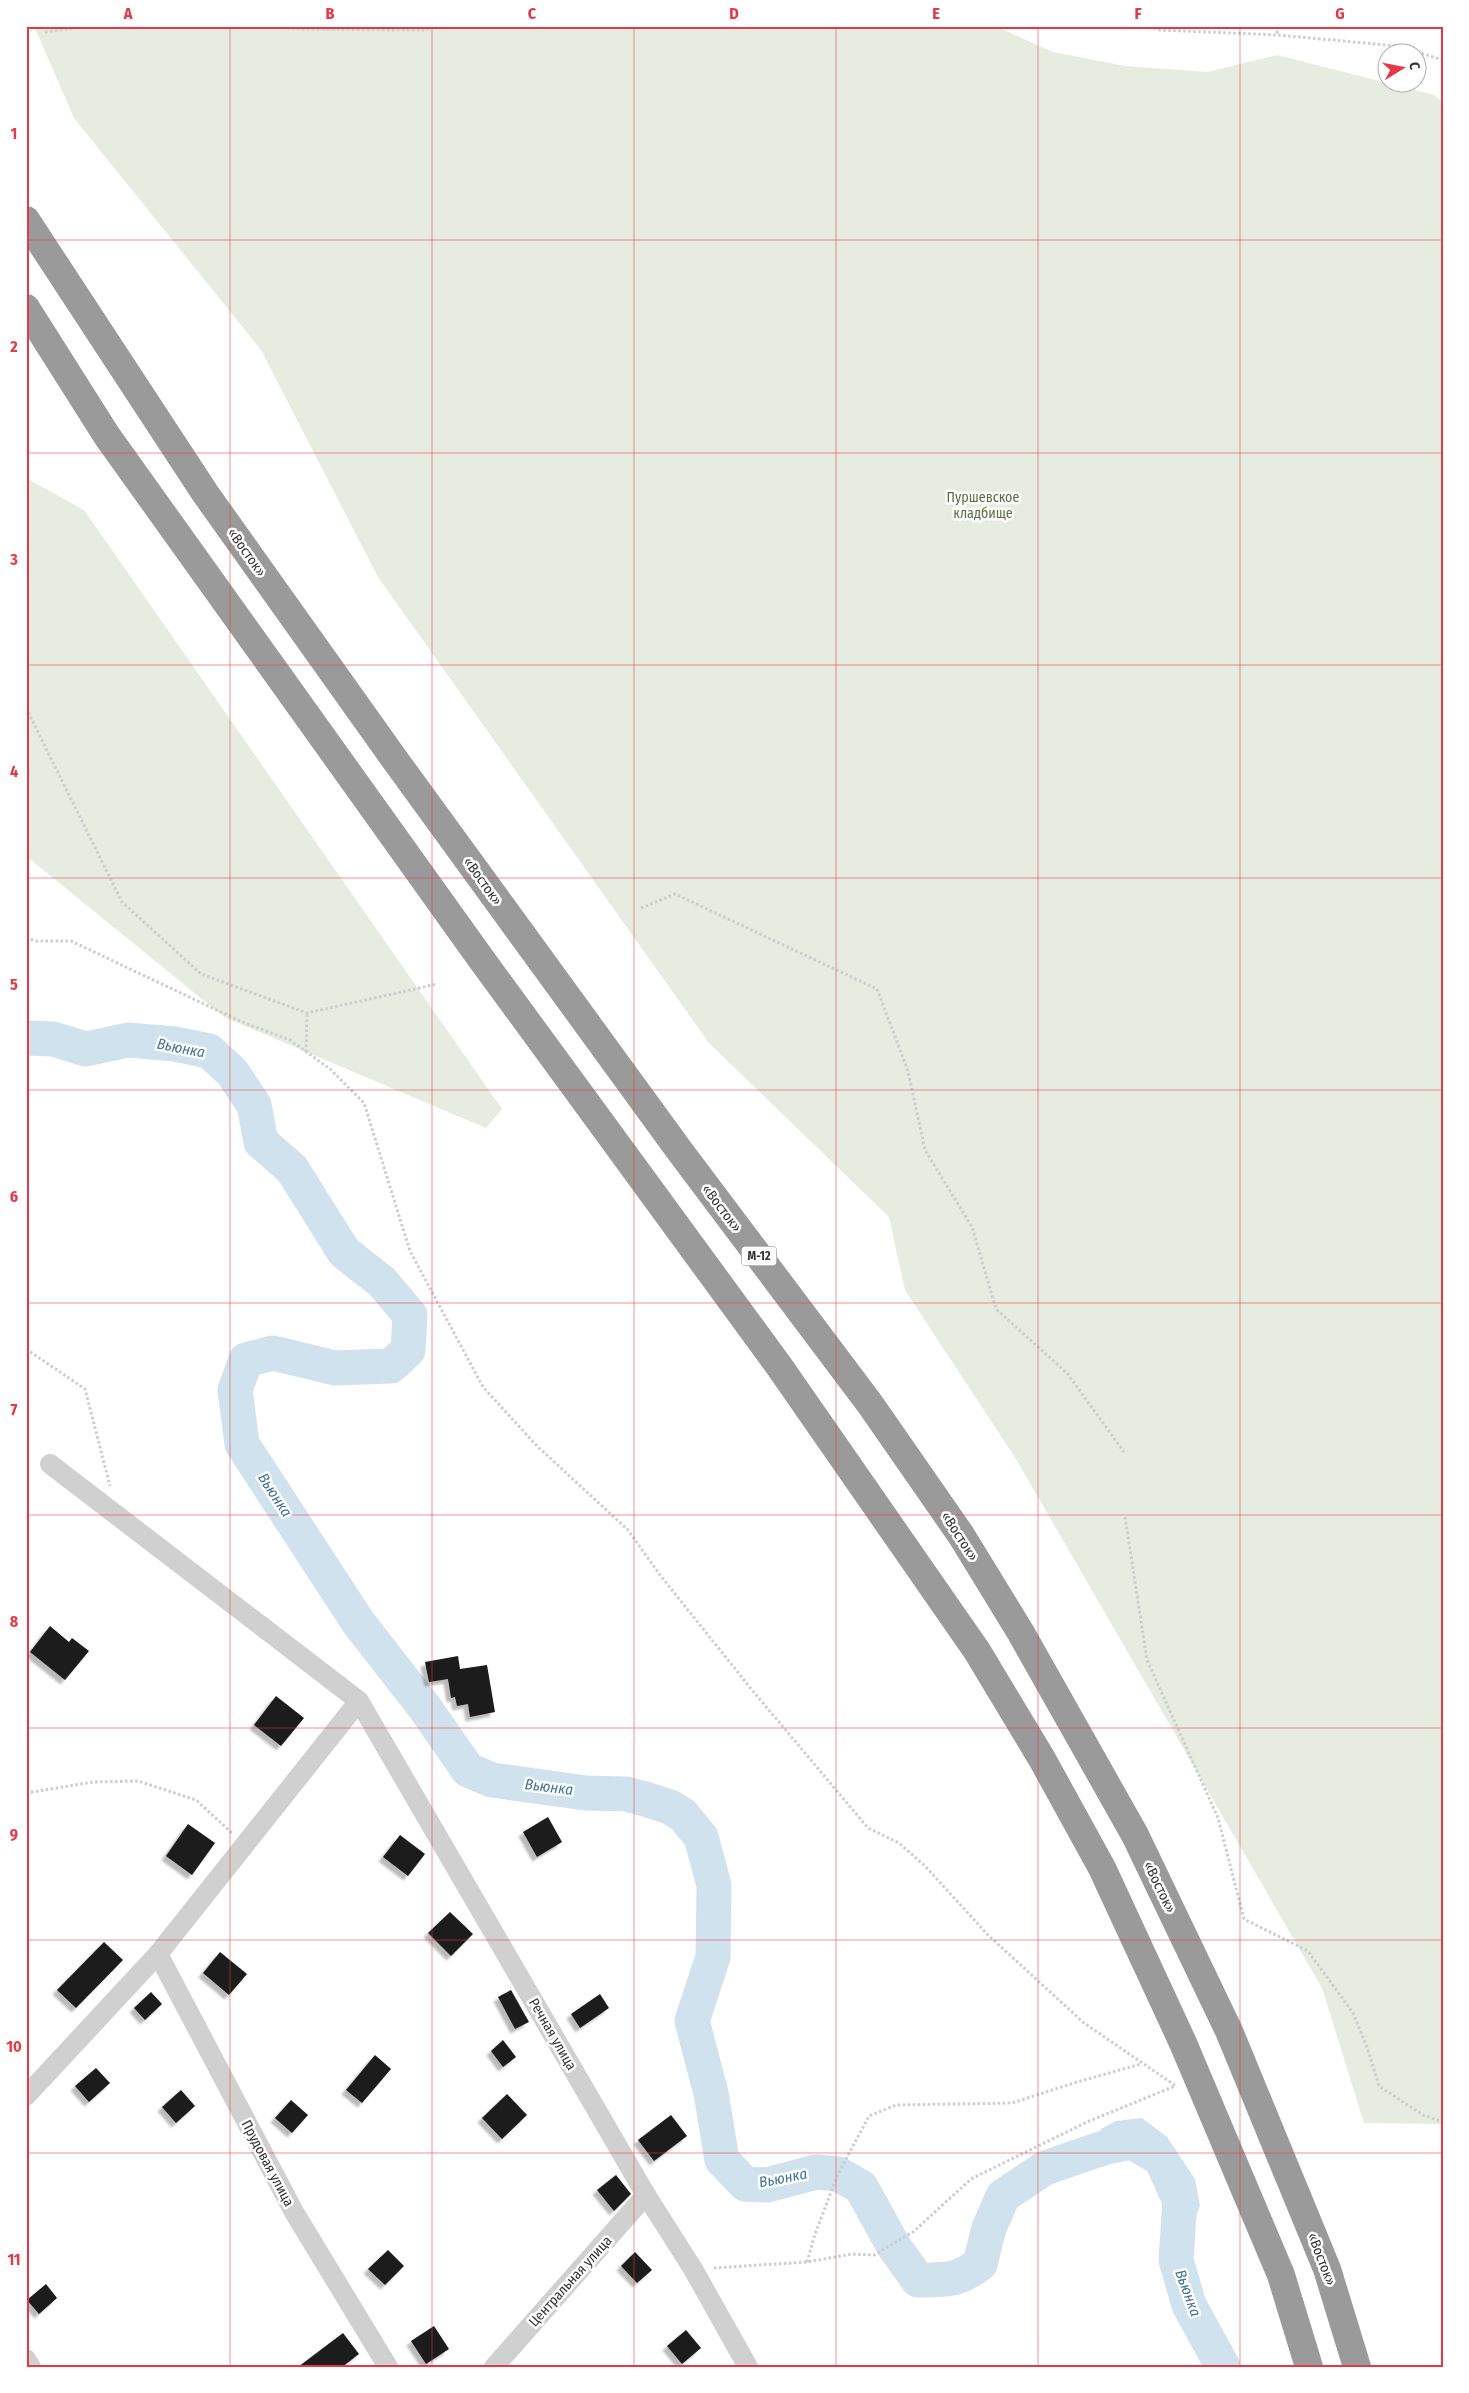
<svg xmlns="http://www.w3.org/2000/svg" width="1469" height="2393" viewBox="0 0 1469 2393" font-family="'Fira Sans Condensed',sans-serif">
<defs>
<filter id="shadow"><feDropShadow dx="-4.5" dy="4.5" stdDeviation="1" flood-color="#0004"/></filter>
</defs>
<rect width="100%" height="100%" fill="#fff"/>
<g fill="#e6ecdf">
<path d="M34 26H995L1053 52 1125 66 1208 72 1277 55 1434 95 1443 103V2124L1364 2123 1322 1988 1016 1459 905 1290 889 1217 709 1043 378 577 261 350 74 118Z"/>
<path d="M26 478 84 510 502 1109 486 1128 224 1017 26 856Z"/>
</g>
<path fill="#cfe2ee" d="M1142 2118 1167 2137 1195 2179 1200 2206 1190 2232 1172 2227 1167 2187 1150 2165 1129 2154 1106 2147 1101 2140V2129L1116 2121Z"/>
<g fill="none" stroke-linecap="round" stroke-linejoin="round">
<path stroke="#cfe2ee" stroke-width="35" d="M26 1038 53 1039 86 1049 128 1040 175 1044 209 1051 232 1072 254 1105 261 1142 292 1169 344 1252 382 1282 410 1315 408 1350 391 1366 335 1368 273 1353 246 1360 235 1390 242 1444 358 1622 425 1708 468 1770 492 1780 586 1793 626 1794 645 1799 670 1807 683 1815 701 1837 714 1885 713 1957 692 2021 711 2093 722 2160 745 2184 767 2185 816 2172 838 2174 861 2187 893 2245 918 2280C947 2280 957 2281 980 2264L989 2228 1003 2196 1045 2168 1106 2147 1132 2142 1161 2159 1180 2201 1176 2260 1189 2305 1223 2367"/>
</g>
<g fill="#1a1a1a" filter="url(#shadow)">
<path d="M50 1626 69 1642 72 1638 89 1651 65 1680 30 1652Z"/>
<path d="M458 1656 460 1669 487 1665 495 1712 470 1717 468 1704 457 1706 455 1697 451 1698 448 1679 429 1682 425 1662Z"/>
<path d="M276 1696 304 1718 281 1746 254 1725Z"/>
<path d="M548 1817 562 1842 537 1857 523 1832Z"/>
<path d="M188 1824 215 1843 192 1875 166 1856Z"/>
<path d="M400 1835 425 1854 408 1876 383 1857Z"/>
<path d="M450 1912 473 1934 451 1956 428 1933Z"/>
<path d="M104 1942 123 1960 76 2008 57 1990Z"/>
<path d="M220 1952 247 1974 229 1995 203 1973Z"/>
<path d="M511 1990 529 2022 515 2029 498 1997Z"/>
<path d="M151 1992 162 2004 145 2020 134 2008Z"/>
<path d="M600 1994 609 2008 580 2028 571 2014Z"/>
<path d="M503 2040 516 2057 503 2067 491 2051Z"/>
<path d="M375 2055 391 2069 362 2103 346 2090Z"/>
<path d="M96 2068 110 2083 89 2102 75 2086Z"/>
<path d="M181 2090 195 2106 176 2123 162 2107Z"/>
<path d="M507 2094 527 2115 502 2139 482 2118Z"/>
<path d="M291 2100 308 2115 292 2133 275 2118Z"/>
<path d="M671 2115 687 2136 654 2161 638 2140Z"/>
<path d="M616 2175 631 2194 614 2211 597 2190Z"/>
<path d="M388 2250 404 2266 385 2285 368 2269Z"/>
<path d="M635 2252 652 2270 637 2283 621 2266Z"/>
<path d="M46 2284 57 2298 39 2314 27 2300Z"/>
<path d="M434 2326 449 2349 426 2364 411 2341Z"/>
<path d="M686 2330 701 2348 682 2364 667 2346Z"/>
<path d="M343 2333 359 2354 342 2367H298Z"/>
</g>
<g fill="none" stroke-linecap="round" stroke-linejoin="round">
<g stroke="#cdcdcd" stroke-width="3" stroke-dasharray="2.5 2.5" stroke-linecap="butt">
<path d="M262 26 301 29 426 30 433 26"/>
<path d="M1149 26 1160 30 1278 35 1397 46 1443 60"/>
<path d="M1276 26 1278 35"/>
<path d="M45 32 90 26"/>
<path d="M26 708 122 902 201 974 307 1013 437 984"/>
<path d="M641 908 675 894 877 989 908 1071 925 1150 972 1227 996 1309 1067 1373 1124 1452"/>
<path d="M26 938 36 941H71L242 1022 290 1040 330 1069 364 1103 410 1251 483 1387 537 1446 628 1530 660 1575 752 1690 868 1828 899 1843 925 1866 988 1935 1084 2023 1176 2086"/>
<path d="M306 1052 307 1013"/>
<path d="M26 1349 85 1389 110 1486"/>
<path d="M1125 1517 1147 1660 1218 1818 1244 1919 1308 1951 1353 2013 1367 2047 1379 2086 1423 2115 1443 2122"/>
<path d="M26 1793 93 1782 138 1781 196 1800 232 1833"/>
<path d="M807 2262 815 2234 838 2174 869 2116 896 2105 1012 2103 1077 2082 1141 2064"/>
<path d="M714 2268 807 2262 852 2254 874 2255 913 2232 971 2179 1087 2122 1175 2086"/>
</g>
<g stroke="#d0d0d0" stroke-width="20">
<path d="M359 1701 646 2195 693 2269 748 2367"/>
<path d="M158 1954 294 2212 388 2367"/>
<path d="M26 2096 158 1954 359 1701 50 1464"/>
<path d="M26 2359 31 2367"/>
<path d="M494 2367 646 2195"/>
</g>
<g stroke="#9a9a9a" stroke-width="28">
<path d="M26 220 205 493 398 764 679 1150 870 1404 961 1535 1021 1633 1135 1835 1229 2031 1327 2269 1357 2367"/>
<path d="M26 308 107 436 479 956 779 1366 977 1651 1042 1759 1102 1868 1183 2043 1281 2275 1309 2367"/>
</g>
</g>
<path fill="none" stroke="#e63946" stroke-width="1" stroke-opacity="0.55" d="M230 26V2367M432 26V2367M634 26V2367M836 26V2367M1038 26V2367M1240 26V2367M26 240H1443M26 453H1443M26 665H1443M26 878H1443M26 1090H1443M26 1303H1443M26 1515H1443M26 1728H1443M26 1940H1443M26 2153H1443"/>
<g text-anchor="middle" stroke-width="5" stroke-linejoin="round" paint-order="stroke">
<rect fill="#fff" stroke="#707070" stroke-width="1" x="741.5" y="1246.5" width="35" height="19" rx="4"/>
<g font-size="12" font-weight="bold" fill="#333">
<text x="759" y="1260">М-12</text>
</g>
<g font-size="14" fill="#56703f" stroke="#fff">
<text x="983" y="502">Пуршевское<tspan x="983" dy="16">кладбище</tspan></text>
</g>
<g font-size="14" fill="#333" stroke="#fff">
<text transform="translate(247 552) rotate(55)" y="5">«Восток»</text>
<text transform="translate(483 881) rotate(54)" y="5">«Восток»</text>
<text transform="translate(722 1208) rotate(53)" y="5">«Восток»</text>
<text transform="translate(960 1536) rotate(57)" y="5">«Восток»</text>
<text transform="translate(1160 1887) rotate(64)" y="5">«Восток»</text>
<text transform="translate(553 2034) rotate(60)" y="5">Речная улица</text>
<text transform="translate(268 2163) rotate(62)" y="5">Прудовая улица</text>
<text transform="translate(1322 2259) rotate(69)" y="5">«Восток»</text>
<text transform="translate(570 2281) rotate(-48)" y="5">Центральная улица</text>
</g>
<g font-size="15" font-style="italic" fill="#3f7597" stroke="#fff">
<text transform="translate(181 1048) rotate(11)" y="5">Вьюнка</text>
<text transform="translate(275 1495) rotate(57)" y="5">Вьюнка</text>
<text transform="translate(549 1787) rotate(7)" y="5">Вьюнка</text>
<text transform="translate(783 2178) rotate(-11)" y="5">Вьюнка</text>
<text transform="translate(1188 2293) rotate(70)" y="5">Вьюнка</text>
</g>
</g>
<rect width="1469" height="2393" fill="none" stroke="#ffffff" stroke-width="55"/>
<g transform="translate(1402 68) rotate(80)"><circle r="24" fill="#ffffff" stroke="#adadad"/>
<path d="M0-4L9 19L0 12L-9 19Z" fill="#e63946"/>
<text y="-8" font-size="14" font-weight="bold" text-anchor="middle" fill="#333333">С</text>
</g>
<rect x="28" y="28" width="1414" height="2338" fill="none" stroke="#e63946" stroke-width="2"/>
<g font-size="16" text-anchor="middle" font-weight="bold" fill="#e63946">
<text x="128" y="19">A</text>
<text x="330" y="19">B</text>
<text x="532" y="19">C</text>
<text x="734" y="19">D</text>
<text x="936" y="19">E</text>
<text x="1138" y="19">F</text>
<text x="1340" y="19">G</text>
<text x="14" y="139">1</text>
<text x="14" y="352">2</text>
<text x="14" y="565">3</text>
<text x="14" y="777">4</text>
<text x="14" y="990">5</text>
<text x="14" y="1202">6</text>
<text x="14" y="1415">7</text>
<text x="14" y="1627">8</text>
<text x="14" y="1840">9</text>
<text x="14" y="2052">10</text>
<text x="14" y="2265">11</text>
</g>
</svg>
